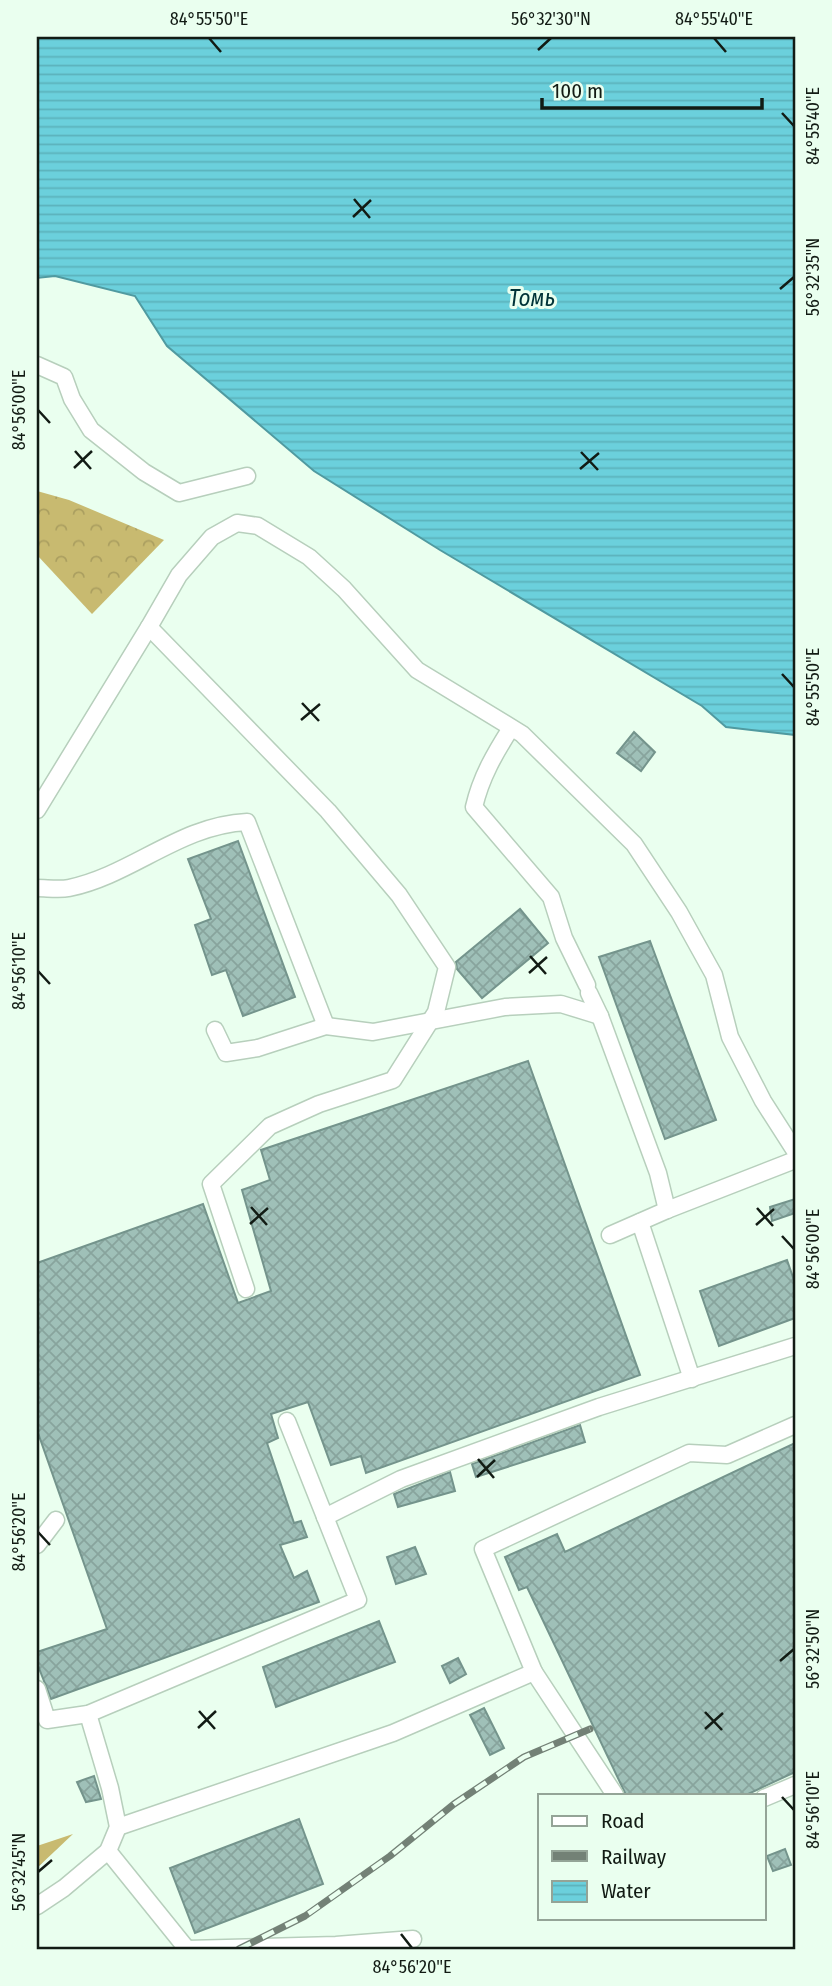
<svg xmlns="http://www.w3.org/2000/svg" width="832" height="1986" viewBox="0 0 832 1986" font-family="'Fira Sans Condensed',sans-serif">
<defs>
<pattern id="forest-crowns" width="20" height="18" patternUnits="userSpaceOnUse" patternTransform="scale(1.75)"><rect width="20" height="18" fill="#c8ba70"/><path d="M2 6a3 3 0 1 1 6 0M12 15a3 3 0 1 1 6 0" fill="none" stroke="#ab9f60"/></pattern>
<pattern id="water-rules" width="6" height="5" patternUnits="userSpaceOnUse" patternTransform="scale(1.75)"><rect width="6" height="5" fill="#6bd0dc"/><path d="M0 2.5h6" fill="none" stroke="#5cb2bc"/></pattern>
<pattern id="building-cross-hatch" width="8" height="8" patternUnits="userSpaceOnUse" patternTransform="scale(1.75)"><rect width="8" height="8" fill="#9fc0b8"/><path d="M0 0l8 8M0 8l8-8" fill="none" stroke="#88a49d"/></pattern>
</defs>
<rect width="100%" height="100%" fill="#eaffef"/>
<g fill="url(#forest-crowns)">
<path d="M37 491 69 500 164 540 92 614 37 555Z"/>
<path d="M73 1834 37 1868V1846Z"/>
</g>
<path fill="url(#water-rules)" stroke="#509aa0" stroke-width="2" d="M37 37H795V756V735L726 727 702 706 440 550 314 471 167 346 135 296 55 276 37 278Z"/>
<g fill="url(#building-cross-hatch)" stroke="#74948c" stroke-width="2">
<path d="M634 732 655 752 641 771 617 753Z"/>
<path d="M238 841 295 997 243 1016 226 970 212 975 195 925 211 919 188 859Z"/>
<path d="M520 909 548 943 482 998 457 969 456 962Z"/>
<path d="M650 941 716 1120 665 1139 599 957Z"/>
<path d="M528 1061 640 1375 366 1473 361 1456 331 1465 308 1402 271 1414 278 1438 267 1443 294 1523 301 1521 307 1537 280 1545 294 1578 307 1571 319 1602 51 1699 37 1663V1652L107 1629 37 1430V1263L203 1204 238 1303 271 1291 242 1190 270 1180 261 1150Z"/>
<path d="M795 1199V1213L772 1221 770 1207Z"/>
<path d="M787 1260 795 1283V1318L719 1346 700 1291Z"/>
<path d="M580 1425 585 1442 476 1477 472 1464Z"/>
<path d="M795 1443V1772L746 1795H626L527 1587 519 1590 505 1557 557 1534 565 1552Z"/>
<path d="M450 1472 455 1491 398 1507 394 1494Z"/>
<path d="M415 1547 426 1574 396 1584 387 1557Z"/>
<path d="M379 1621 395 1662 276 1707 263 1667Z"/>
<path d="M458 1658 466 1674 450 1683 442 1666Z"/>
<path d="M484 1708 504 1748 490 1755 470 1715Z"/>
<path d="M94 1776 101 1799 86 1802 77 1782Z"/>
<path d="M299 1819 323 1884 195 1933 170 1868Z"/>
<path d="M785 1849 791 1865 773 1871 767 1856Z"/>
</g>
<g fill="none" stroke-linecap="round" stroke-linejoin="round">
<g stroke="#b7cfbc" stroke-width="19">
<g id="minor">
<path d="M37 365 64 377 72 399 91 430 144 472 179 493 247 476"/>
<path d="M149 627 328 811 399 895 447 967 436 1012 393 1080 319 1104 270 1126 211 1184 246 1289"/>
<path d="M511 728C495 753 481 777 474 807L551 897 564 938 587 985"/>
<path d="M37 810 149 627 179 575 212 537 237 523 258 526 309 557 344 589 417 670 522 734 634 844 679 912 714 975 730 1037 763 1101 795 1151"/>
<path d="M37 888C47 888 59 890 69 888 132 875 180 825 247 822L326 1026"/>
<path d="M589 993 600 1016 658 1173 667 1210"/>
<path d="M215 1030 226 1053 258 1048 326 1026 373 1032 505 1007 561 1004 600 1016"/>
<path d="M640 1222 692 1379"/>
<path d="M610 1235 667 1210 795 1160"/>
<path d="M325 1517 401 1479 599 1407 795 1346"/>
<path d="M37 1545 56 1520"/>
<path d="M534 1672 483 1549 689 1453 727 1455 795 1425"/>
<path d="M37 1689 47 1720 88 1714 358 1600 287 1421"/>
<path d="M764 1798 795 1785"/>
<path d="M118 1827 393 1733 534 1672 615 1795"/>
<path d="M108 1851 187 1949"/>
<path d="M37 1906 64 1888 108 1851 118 1827 110 1788 88 1714"/>
<path d="M187 1949 336 1945 413 1939"/>
</g>
</g>
<use href="#minor" stroke="#fff" stroke-width="16"/>
<g stroke="#738176" stroke-width="7">
<path id="rail" d="M239 1949 305 1916 390 1856 454 1804 524 1757 590 1729"/>
</g>
<use href="#rail" stroke="#eaffef" stroke-width="4.5" stroke-dasharray="13" stroke-linecap="butt"/>
</g>
<path fill="none" stroke="#121b14" stroke-width="2.5" d="M209 38 221 52M714 38 726 52M538 50 551 38M782 113 794 126M354 199 370 218M353 217 371 200M780 289 794 277M38 410 50 423M75 451 91 469M581 452 598 470M74 468 92 451M580 469 599 453M782 674 794 687M302 703 319 721M301 720 320 704M530 956 546 974M38 971 50 984M529 973 547 957M251 1207 267 1225M757 1208 773 1226M250 1224 268 1208M756 1225 774 1209M782 1236 794 1249M478 1459 494 1478M477 1477 495 1460M38 1532 50 1545M780 1661 794 1649M199 1711 215 1729M705 1712 722 1730M198 1728 216 1711M705 1729 723 1713M782 1797 794 1810M38 1872 52 1860M401 1934 412 1948"/>
<g text-anchor="middle" stroke-width="6" stroke-linejoin="round" paint-order="stroke">
<g font-size="23" font-style="italic" fill="#003338" stroke="#eaffef">
<text x="532" y="306">Томь</text>
</g>
</g>
<rect width="832" height="1986" fill="none" stroke="#eaffef" stroke-width="77"/>
<rect x="538" y="1794" width="228" height="126" fill="#eaffef" stroke="#94a497" stroke-width="2"/>
<rect x="552" y="1816" width="35" height="10" fill="#ffffff" stroke="#94a497" stroke-width="2"/>
<text x="601" y="1828" font-size="21" fill="#121b14">Road</text>
<rect x="552" y="1851" width="35" height="10" fill="#738176" stroke="#94a497" stroke-width="2"/>
<text x="601" y="1864" font-size="21" fill="#121b14">Railway</text>
<rect x="552" y="1881" width="35" height="21" fill="url(#water-rules)" stroke="#94a497" stroke-width="2"/>
<text x="601" y="1898" font-size="21" fill="#121b14">Water</text>
<path d="M542 98v10h220v-10" fill="none" stroke="#121b14" stroke-width="3.5"/>
<text x="552" y="98" font-size="21" fill="#121b14" stroke="#eaffef" stroke-width="5" paint-order="stroke">100 m</text>
<rect x="38" y="38" width="756" height="1910" fill="none" stroke="#121b14" stroke-width="2.5"/>
<g font-size="18" text-anchor="middle" fill="#121b14">
<text x="209" y="25">84°55'50"E</text>
<text x="551" y="25">56°32'30"N</text>
<text x="714" y="25">84°55'40"E</text>
<text transform="translate(813 126) rotate(-90)" y="6">84°55'40"E</text>
<text transform="translate(813 277) rotate(-90)" y="6">56°32'35"N</text>
<text transform="translate(19 410) rotate(-90)" y="6">84°56'00"E</text>
<text transform="translate(813 687) rotate(-90)" y="6">84°55'50"E</text>
<text transform="translate(19 971) rotate(-90)" y="6">84°56'10"E</text>
<text transform="translate(813 1249) rotate(-90)" y="6">84°56'00"E</text>
<text transform="translate(19 1532) rotate(-90)" y="6">84°56'20"E</text>
<text transform="translate(813 1649) rotate(-90)" y="6">56°32'50"N</text>
<text transform="translate(813 1810) rotate(-90)" y="6">84°56'10"E</text>
<text transform="translate(19 1872) rotate(-90)" y="6">56°32'45"N</text>
<text x="412" y="1973">84°56'20"E</text>
</g>
</svg>
